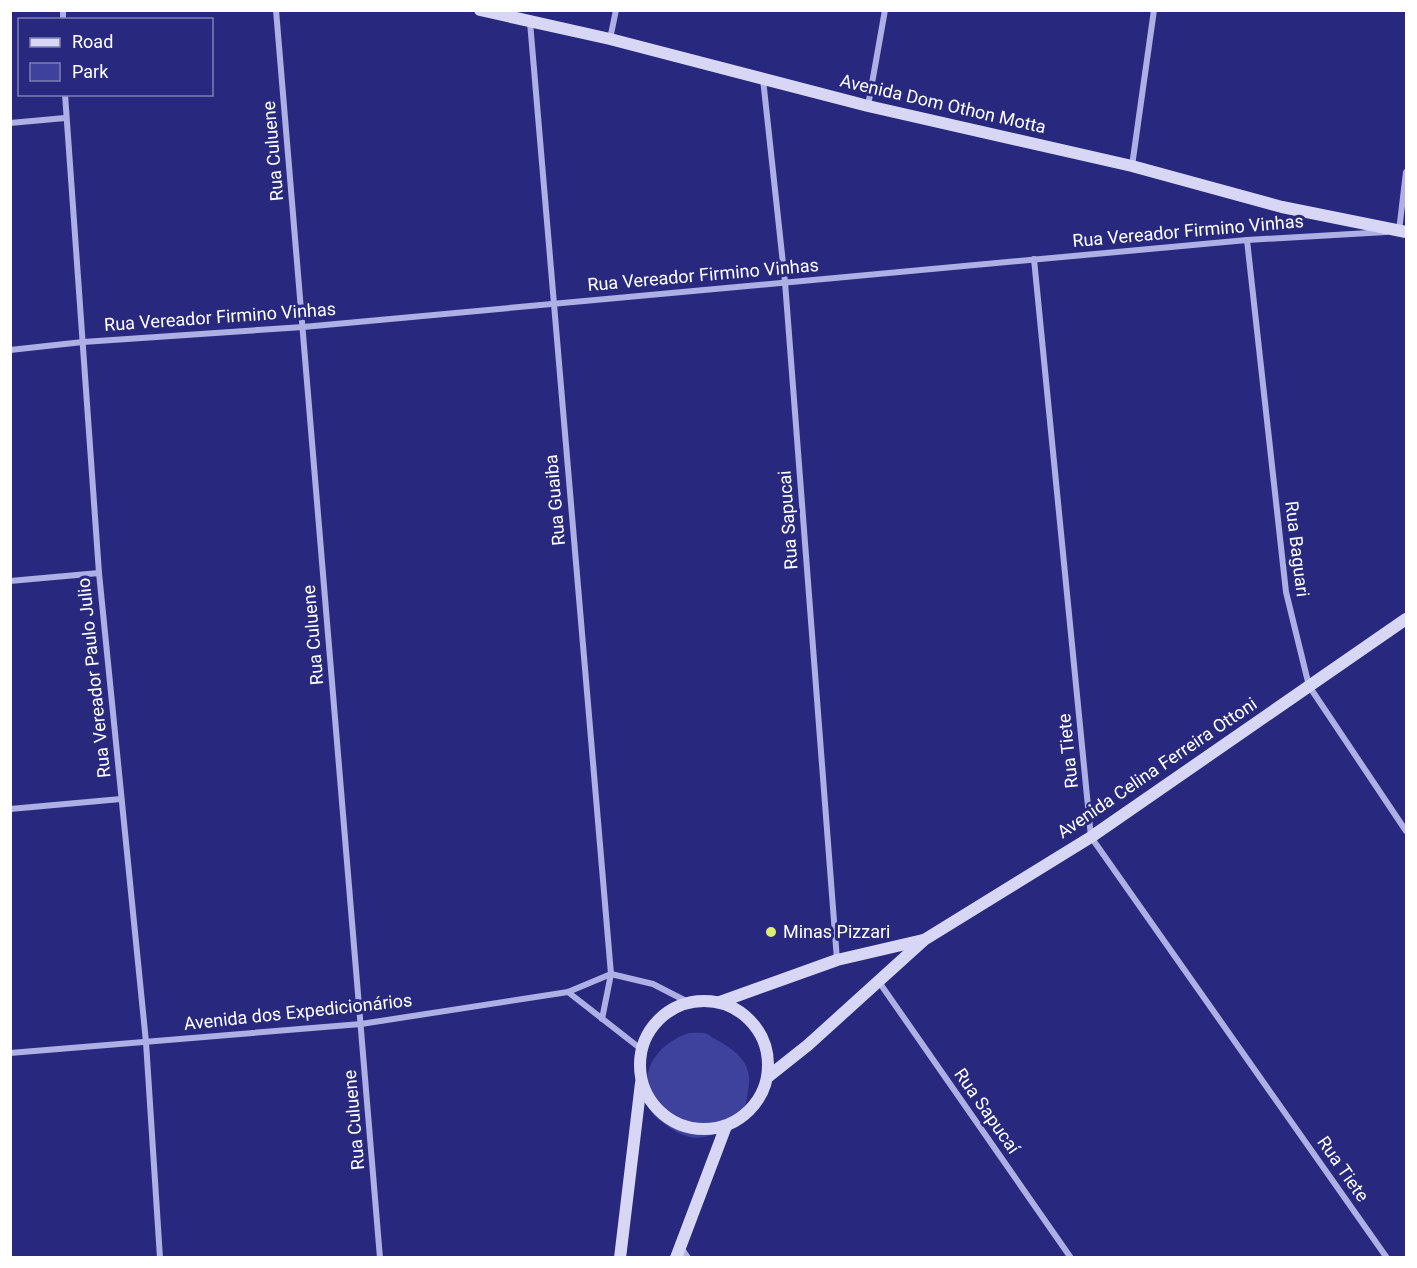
<svg xmlns="http://www.w3.org/2000/svg" width="1417" height="1268" viewBox="0 0 1417 1268" font-family="Roboto,sans-serif">
<rect width="100%" height="100%" fill="#28297e"/>
<path fill="#3f429d" d="M689 1033C694 1033 703 1032 707 1034 710 1035 712 1038 715 1039 737 1051 754 1064 748 1091 747 1098 746 1107 741 1113 738 1117 732 1121 727 1125 702 1146 682 1139 658 1119 642 1106 643 1072 656 1056 664 1045 676 1037 689 1033Z"/>
<g fill="none" stroke-linecap="round" stroke-linejoin="round">
<g stroke="#aeafe5" stroke-width="6">
<path d="M63 10V20"/>
<path d="M276 10 380 1258"/>
<path d="M530 22 611 974 602 1019"/>
<path d="M610 39 616 10"/>
<path d="M763 79 785 282 837 960"/>
<path d="M65 94 99 573 146 1042 160 1258"/>
<path d="M868 106 885 10"/>
<path d="M10 123 65 118"/>
<path d="M1132 166 1154 10"/>
<path d="M1399 231 1406 172"/>
<path d="M1247 240 1286 592 1309 686 1406 831"/>
<path d="M1034 259 1091 837 1387 1258"/>
<path d="M10 350 83 342 303 327 1247 240 1386 232"/>
<path d="M10 581 99 573"/>
<path d="M10 809 121 799"/>
<path d="M879 982 1071 1258"/>
<path d="M568 992 641 1049"/>
<path d="M10 1053 361 1024 568 992 611 974 653 984 688 1002"/>
<path d="M680 1246 688 1258"/>
</g>
<g stroke="#d7d7f5" stroke-width="12">
<path d="M480 10 610 39 868 106 1132 166 1282 207 1406 232"/>
<circle cx="704" cy="1065" r="64"/>
<path d="M720 1002 837 960 923 940"/>
<path d="M769 1076 808 1045 924 940 1091 837 1406 619"/>
<path d="M620 1258 641 1083"/>
<path d="M676 1258 726 1126"/>
</g>
</g>
<circle fill="#dded74" stroke="#28297e" stroke-width="2" cx="771" cy="932" r="6"/>
<g text-anchor="middle" stroke-width="6" stroke-linejoin="round" paint-order="stroke">
<g font-size="18" fill="#fff" stroke="#28297e">
<text transform="translate(943 104) rotate(13)" y="6">Avenida Dom Othon Motta</text>
<text transform="translate(273 151) rotate(-95)" y="6">Rua Culuene</text>
<text transform="translate(1188 231) rotate(-5)" y="6">Rua Vereador Firmino Vinhas</text>
<text transform="translate(703 275) rotate(-5)" y="6">Rua Vereador Firmino Vinhas</text>
<text transform="translate(220 317) rotate(-4)" y="6">Rua Vereador Firmino Vinhas</text>
<text transform="translate(555 500) rotate(-95)" y="6">Rua Guaiba</text>
<text transform="translate(788 520) rotate(-94)" y="6">Rua Sapucai</text>
<text transform="translate(1297 549) rotate(83)" y="6">Rua Baguari</text>
<text transform="translate(313 635) rotate(-95)" y="6">Rua Culuene</text>
<text transform="translate(94 678) rotate(-96)" y="6">Rua Vereador Paulo Julio</text>
<text transform="translate(1068 751) rotate(-96)" y="6">Rua Tiete</text>
<text transform="translate(1157 768) rotate(-34)" y="6">Avenida Celina Ferreira Ottoni</text>
<text transform="translate(298 1012) rotate(-6)" y="6">Avenida dos Expedicionários</text>
<text transform="translate(987 1111) rotate(55)" y="6">Rua Sapucaí</text>
<text transform="translate(354 1120) rotate(-95)" y="6">Rua Culuene</text>
<text transform="translate(1343 1169) rotate(55)" y="6">Rua Tiete</text>
</g>
<g font-size="18" fill="#fff" stroke="#28297e" text-anchor="start">
<text x="783" y="938">Minas Pizzari</text>
</g>
</g>
<rect width="1417" height="1268" fill="none" stroke="#ffffff" stroke-width="24"/>
<rect x="18" y="18" width="195" height="78" fill="#28297e" stroke="#7e7fb2" stroke-width="1.5"/>
<rect x="30" y="38" width="30" height="9" fill="#d7d7f5" stroke="#7e7fb2" stroke-width="1.5"/>
<text x="72" y="48" font-size="18" fill="#ffffff">Road</text>
<rect x="30" y="63" width="30" height="18" fill="#3f429d" stroke="#7e7fb2" stroke-width="1.5"/>
<text x="72" y="78" font-size="18" fill="#ffffff">Park</text>
</svg>
